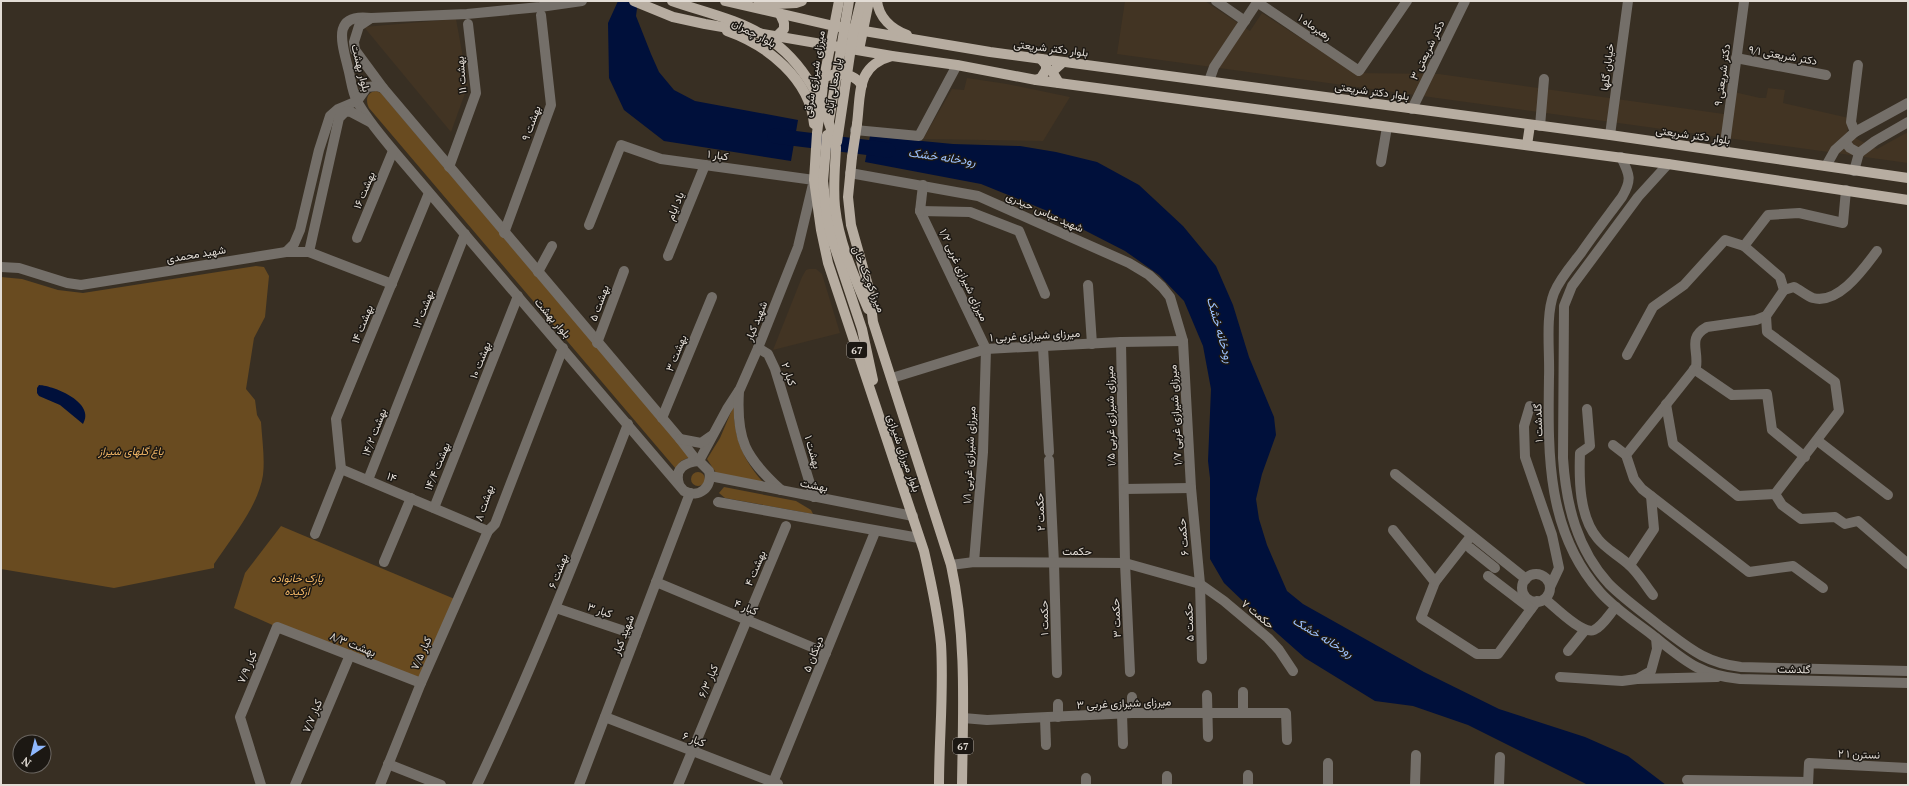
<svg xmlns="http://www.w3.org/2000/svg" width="1909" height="786" viewBox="0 0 1909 786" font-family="'PT Serif',Vazirmatn,serif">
<rect width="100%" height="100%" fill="#382f23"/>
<g fill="#423423">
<path d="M1125 1H1205L1250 31 1262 13 1355 73 1439 74 1731 115 1734 92 1760 98H1766L1768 88 1785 90 1783 103 1849 118 1847 134 1877 149 1908 132V163L1117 54Z"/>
<path d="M456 19 468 85 451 132 364 27Z"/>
<path d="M967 78 1007 84 1070 97 1043 141 923 139 952 89 964 90Z"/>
<path d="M809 269H816L822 274 840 333 773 350 802 277 806 270Z"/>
</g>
<g fill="#694b20">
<path d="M376 91 381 93 690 457 681 461 676 469 369 108C365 100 367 92 376 91Z"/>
<path d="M256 266 264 267 269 276 265 317 254 338 246 389 255 400 257 415 261 422C262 439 265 458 263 475 258 507 232 537 214 564V568L114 588 1 569V277L22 279 58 290 83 293Z"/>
<path d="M734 405C733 436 743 461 765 484L718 476 707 459 720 438Z"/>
<circle cx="698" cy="479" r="7"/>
<path d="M724 487 796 501 811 510 813 514 725 498 719 493Z"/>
<path d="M281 526 457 600 421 683 277 627 234 608 245 573Z"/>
</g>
<g fill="#00103b">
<path d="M618 1H638L636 16 651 54 659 72 674 90 695 101 798 120 791 161 664 141 624 110 609 78 608 23Z"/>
<path d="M870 136 953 144 1020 146 1056 152 1097 162 1139 185 1183 226 1216 266 1233 305 1249 357 1274 417 1276 435 1262 474 1256 499 1259 519 1267 545 1287 591 1303 604 1424 672 1499 709 1585 737 1628 756 1666 785H1588L1468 725 1413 706 1375 701 1305 658 1270 627 1224 583 1210 559V478L1208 461 1211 389 1203 346 1184 301 1159 275 1125 251 1045 210 981 184 865 162Z"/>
<path d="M39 385C55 386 96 403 83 424L60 405 39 396 37 393V388Z"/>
</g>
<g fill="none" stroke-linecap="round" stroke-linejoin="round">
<path stroke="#00103b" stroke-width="15" d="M775 136 888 150"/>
<g stroke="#746f69" stroke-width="10">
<path d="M582 1 540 7 467 14 371 18C331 13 342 43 348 68 351 79 352 92 357 101 367 120 384 139 398 156L684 491C699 499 713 487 709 471L699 461C685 462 674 469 679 484"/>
<path d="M1216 1 1245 21"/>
<path d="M1257 2 1359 71 1407 1"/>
<path d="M371 18 359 26 354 42 355 50 383 88 680 439 697 461"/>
<path d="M1736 58 1826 75"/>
<path d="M1209 81 1214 67 1258 1"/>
<path d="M1412 109 1465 1"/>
<path d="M1540 126 1544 79"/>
<path d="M855 130 919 136 957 65"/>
<path d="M1855 132 1851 122 1858 65"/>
<path d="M1610 135 1628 1"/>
<path d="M1845 142 1850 148 1859 153 1875 141 1908 122"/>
<path d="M1724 151 1744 2"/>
<path d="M1621 157C1630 175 1632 180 1622 197 1608 216 1594 234 1581 253 1571 266 1560 278 1554 293 1545 316 1550 353 1549 377 1548 453 1546 531 1600 592 1614 608 1634 621 1651 634 1683 659 1698 675 1740 679L1908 683"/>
<path d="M1381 162 1387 127"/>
<path d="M1668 164 1638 197 1572 286 1564 306 1563 458C1566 505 1577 549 1609 584 1625 600 1644 613 1661 627 1689 648 1705 663 1741 667L1908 671"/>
<path d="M1826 166 1835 150 1855 132 1908 103"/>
<path d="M449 167 476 93 468 24"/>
<path d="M1854 171 1859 153"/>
<path d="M850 173 978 196 1129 263 1149 275 1162 287 1170 297 1183 341 1191 488 1200 584 1202 659"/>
<path d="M920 211 986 349 983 452 974 562"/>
<path d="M920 211 970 212 1019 231 1045 294"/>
<path d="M920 211 923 185"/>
<path d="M589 225 621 145 661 159 814 180 798 247 758 348 740 389 727 409 699 461"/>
<path d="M504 233 551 105 541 15"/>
<path d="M357 238 393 151"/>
<path d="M1744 246 1780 277 1784 290 1766 316 1756 320 1707 327C1687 338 1699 350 1696 367L1626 455 1634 479 1642 489 1749 572 1793 566 1823 588"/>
<path d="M286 252 294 244 300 230 319 150 330 116 338 109 357 101 367 87 377 86 383 88"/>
<path d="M309 252 339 118 346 111 351 112 370 122"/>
<path d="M668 256 705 165"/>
<path d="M1 267 19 268 67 283 81 285 286 252H309L392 284"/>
<path d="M538 272 552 246"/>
<path d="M1088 285 1092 344"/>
<path d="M1784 290 1794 287C1800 290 1807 296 1813 298 1839 305 1864 268 1877 251"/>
<path d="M1121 342 1125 563 1130 672"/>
<path d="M597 343 624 271"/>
<path d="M1043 347 1049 452"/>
<path d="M758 348 768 354 775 369 814 497"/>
<path d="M1627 355 1653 307 1684 285 1725 240 1744 246 1768 215 1799 213 1843 223 1846 190"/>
<path d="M1694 369 1732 395 1767 394 1772 430 1805 457"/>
<path d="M892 378 986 349 1121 342 1183 341"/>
<path d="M739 391C736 440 745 457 781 490"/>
<path d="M1666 404 1673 444 1738 496 1775 494 1839 411 1835 382 1767 332 1766 316"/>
<path d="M1530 406 1524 426 1525 457 1552 535 1559 568 1550 587"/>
<path d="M1587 409 1590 446 1580 453C1579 479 1579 517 1598 539 1606 549 1618 555 1628 564 1638 572 1645 585 1653 595"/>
<path d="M662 418 712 297"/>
<path d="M680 439 701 443 711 436"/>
<path d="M1818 441 1888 495"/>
<path d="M1613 445 1626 455"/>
<path d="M1049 460 1054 563 1057 673"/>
<path d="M341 469 488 531"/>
<path d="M1395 474 1526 579"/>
<path d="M710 476 913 516"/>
<path d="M368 480 465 234"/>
<path d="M1124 489 1191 488"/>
<path d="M1775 494 1782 505 1801 519 1835 517 1845 524 1858 521 1908 564"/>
<path d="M718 502 919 538"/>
<path d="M434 508 518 296"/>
<path d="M1393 530 1435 582 1421 618 1477 654H1498L1537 601"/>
<path d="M315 534 341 469 336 419 429 193"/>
<path d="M1470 548 1495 568"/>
<path d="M384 562 411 498"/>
<path d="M951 565 974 562 1125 563 1200 584 1224 601 1268 638 1279 650 1293 671"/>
<path d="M1630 565 1654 529 1651 496"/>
<circle cx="1536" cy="588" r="14"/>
<path d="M1488 576 1531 609"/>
<path d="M656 582 826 653"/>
<path d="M1435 582 1471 536"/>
<path d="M1545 599C1554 606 1582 635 1594 630 1603 626 1610 613 1616 607"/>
<path d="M556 608 636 635"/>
<path d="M1568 651 1585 630"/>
<path d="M1560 677 1622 681 1637 679 1651 671 1657 649 1656 638"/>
<path d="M1637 679 1717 677"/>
<path d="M1243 692V713"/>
<path d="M1207 695 1208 737"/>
<path d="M1132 697V713"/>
<path d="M1058 704V717"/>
<path d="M1122 714 1123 744"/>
<path d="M605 717 778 784"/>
<path d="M963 718 987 720 1132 713H1286L1287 740"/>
<path d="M1045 718 1046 745"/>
<path d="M1328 763V785"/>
<path d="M388 764 441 785"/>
<path d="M1248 775V785"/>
<path d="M1167 776V785"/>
<path d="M1086 778V785"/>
<path d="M1687 780 1808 782"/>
<path d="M261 785 240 717 277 627 421 683"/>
<path d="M295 785 350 655"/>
<path d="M380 785 421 683 488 531 495 524 563 348"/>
<path d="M477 785C533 667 581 546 628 424"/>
<path d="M579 785 690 493"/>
<path d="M678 785 786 526"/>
<path d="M772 785 875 532"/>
<path d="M1415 785 1416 755"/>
<path d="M1499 785 1500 757"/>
<path d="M1808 785 1809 763 1908 768"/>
</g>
<g stroke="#b7ada1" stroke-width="10">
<path d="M634 1 673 17 705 24 892 56 957 65 1036 80 1668 164 1908 200"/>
<path d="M725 1 834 26 990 52 1610 135 1908 178"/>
<path d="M839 1 824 78 817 133 814 180 821 230 828 263 924 551C931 582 938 612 941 644 944 691 939 738 939 785"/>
<path d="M877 1C879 18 892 29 907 35"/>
<path d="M758 5 796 3 802 1"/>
<path d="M727 31C767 45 810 79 814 124"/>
<path d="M778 35 784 29V23L780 14"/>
<path d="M859 50 869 1"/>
<path d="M828 76C841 72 854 74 862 85"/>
<path d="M1036 80 1041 78 1046 70V65L1041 59"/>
<path d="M1059 83 1054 75 1053 71 1063 62"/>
<path d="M857 124C861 92 856 66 892 56"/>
<path d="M827 135 823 181 827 217 832 239 862 329 873 380"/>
<path d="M1527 145 1530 125"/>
<path d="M836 148C835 168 833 187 835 207 839 243 854 276 868 309"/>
<path d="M852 157 848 197 851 225 869 289 873 322 951 565C967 638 963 711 962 785"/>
</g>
<g stroke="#b7ada1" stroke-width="10">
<path d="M672 1C703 12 738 19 766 37 804 61 827 106 836 148"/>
<path d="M829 121 849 1"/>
<path d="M837 142 853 34 861 1"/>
<path d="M852 157 857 124"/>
</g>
</g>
<g text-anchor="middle" stroke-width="3" stroke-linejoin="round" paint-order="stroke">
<g fill="#1c1813" stroke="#a7a19b" stroke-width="1">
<rect x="847" y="342" width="20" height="16" rx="3"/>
<rect x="953" y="738" width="20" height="16" rx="3"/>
</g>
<g font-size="10" font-weight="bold" fill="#e2dcd5">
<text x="857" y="354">67</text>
<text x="963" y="750">67</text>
</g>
<g font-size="11" fill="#e2dcd5" stroke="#1c1813">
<text transform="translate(1315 27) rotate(34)" y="4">۱ رهبرماه</text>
<text transform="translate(754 33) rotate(28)" y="4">بلوار چمران</text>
<text transform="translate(1051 48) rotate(7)" y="4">بلوار دکتر شریعتی</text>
<text transform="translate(1427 50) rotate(-64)" y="4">۳ دکتر شریعتی</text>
<text transform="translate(1783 55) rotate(10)" y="4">دکتر شریعتی ۹/۱</text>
<text transform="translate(1607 67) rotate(-83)" y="4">خیابان گلها</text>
<text transform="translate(361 68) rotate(76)" y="4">بلوار بهشت</text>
<text transform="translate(814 74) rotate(-81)" y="4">میرزای شیرازی شرقی</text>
<text transform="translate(461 75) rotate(-95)" y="4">۱۱ بهشت</text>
<text transform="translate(1722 75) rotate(-82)" y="4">دکتر شریعتی ۹</text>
<text transform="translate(833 86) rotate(-81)" y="4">پل معالی آباد</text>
<text transform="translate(1372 91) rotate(8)" y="4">بلوار دکتر شریعتی</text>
<text transform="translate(531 123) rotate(-70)" y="4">۹ بهشت</text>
<text transform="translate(1693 135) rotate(8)" y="4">بلوار دکتر شریعتی</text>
<text transform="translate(718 155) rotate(8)" y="4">۱ کبار</text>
<text transform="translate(364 190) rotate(-67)" y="4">۱۶ بهشت</text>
<text transform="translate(675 206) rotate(-68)" y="4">یاد ایام</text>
<text transform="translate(1045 212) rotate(24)" y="4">شهید عباس حیدری</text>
<text transform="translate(196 254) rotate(-9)" y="4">شهید محمدی</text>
<text transform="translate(964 275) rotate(65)" y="4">۱/۲ میرزای شیرازی غربی</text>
<text transform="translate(869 279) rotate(68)" y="4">میرزا کوچک خان</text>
<text transform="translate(599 303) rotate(-70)" y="4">۵ بهشت</text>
<text transform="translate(423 309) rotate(-69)" y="4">۱۲ بهشت</text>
<text transform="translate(553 318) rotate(49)" y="4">بلوار بهشت</text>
<text transform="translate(756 321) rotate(-68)" y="4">شهید کبار</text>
<text transform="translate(362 324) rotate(-68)" y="4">۱۴ بهشت</text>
<text transform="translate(1035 335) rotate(-3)" y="4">۱ میرزای شیرازی غربی</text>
<text transform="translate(676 353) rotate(-68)" y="4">۳ بهشت</text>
<text transform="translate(480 360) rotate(-68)" y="4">۱۰ بهشت</text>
<text transform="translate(789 374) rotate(71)" y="4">۲ کبار</text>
<text transform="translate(1175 415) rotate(-93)" y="4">۱/۷ میرزای شیرازی غربی</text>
<text transform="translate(1110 416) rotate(-91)" y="4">۱/۵ میرزای شیرازی غربی</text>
<text transform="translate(1538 423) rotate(-92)" y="4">گلدشت ۱</text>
<text transform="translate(374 432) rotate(-69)" y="4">۱۴/۲ بهشت</text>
<text transform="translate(813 452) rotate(74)" y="4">۱ بهشت</text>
<text transform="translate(904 453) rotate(71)" y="4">بلوار میرزای شیرازی</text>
<text transform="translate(969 455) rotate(-87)" y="4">۱/۱ میرزای شیرازی غربی</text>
<text transform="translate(437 466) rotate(-68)" y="4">۱۴/۴ بهشت</text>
<text transform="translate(392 477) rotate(23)" y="4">۱۴</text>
<text transform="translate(814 485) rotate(11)" y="4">بهشت</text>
<text transform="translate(484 503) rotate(-71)" y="4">۸ بهشت</text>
<text transform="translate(1040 512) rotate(-93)" y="4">۲ حکمت</text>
<text transform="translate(1183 537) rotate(-95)" y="4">۶ حکمت</text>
<text x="1077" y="555">حکمت</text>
<text transform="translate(755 568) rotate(-67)" y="4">۴ بهشت</text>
<text transform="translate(558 571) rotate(-69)" y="4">۶ بهشت</text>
<text transform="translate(746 607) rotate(23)" y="4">۴ کبار</text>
<text transform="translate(600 610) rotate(19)" y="4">۳ کبار</text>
<text transform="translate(1258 614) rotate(40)" y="4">۷ حکمت</text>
<text transform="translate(1044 618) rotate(-91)" y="4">۱ حکمت</text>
<text transform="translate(1116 618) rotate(-93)" y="4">۳ حکمت</text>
<text transform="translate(1189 622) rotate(-92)" y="4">۵ حکمت</text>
<text transform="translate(623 635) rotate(-69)" y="4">شهید کبار</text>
<text transform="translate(353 644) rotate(22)" y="4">بهشت ۸/۳</text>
<text transform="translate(421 653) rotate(-66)" y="4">۷/۵ کبار</text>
<text transform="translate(813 654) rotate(-68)" y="4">۵ دینکان</text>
<text transform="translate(247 667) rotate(-67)" y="4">۷/۹ کبار</text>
<text transform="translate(1794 669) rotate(1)" y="4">گلدشت</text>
<text transform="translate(708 681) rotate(-67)" y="4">۶/۳ کبار</text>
<text transform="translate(1124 703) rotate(-2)" y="4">۳ میرزای شیرازی غربی</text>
<text transform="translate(312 716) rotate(-67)" y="4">۷/۷ کبار</text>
<text transform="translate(694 739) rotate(21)" y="4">۶ کبار</text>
<text transform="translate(1859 754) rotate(2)" y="4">۲ نسترن ۱</text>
</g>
<g font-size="11" font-style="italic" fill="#f0b565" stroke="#1c1813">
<text x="131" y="455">باغ گلهای شیراز</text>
<text x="297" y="582">پارک خانواده<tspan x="297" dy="13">ارکیده</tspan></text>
</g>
<g font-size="12" font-style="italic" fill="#9dc2ff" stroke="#1c1813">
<text transform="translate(942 157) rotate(8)" y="4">رودخانه خشک</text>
<text transform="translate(1220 330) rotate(74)" y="4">رودخانه خشک</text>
<text transform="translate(1323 637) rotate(31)" y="4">رودخانه خشک</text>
</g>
</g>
<rect width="1909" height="786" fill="none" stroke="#e2dcd5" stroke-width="4"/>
<g transform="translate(32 754) rotate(215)"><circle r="19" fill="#1c1813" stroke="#6b6661"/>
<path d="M0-3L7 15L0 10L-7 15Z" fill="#8fb8fd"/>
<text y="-6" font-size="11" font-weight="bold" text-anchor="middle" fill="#e2dcd5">N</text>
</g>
</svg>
